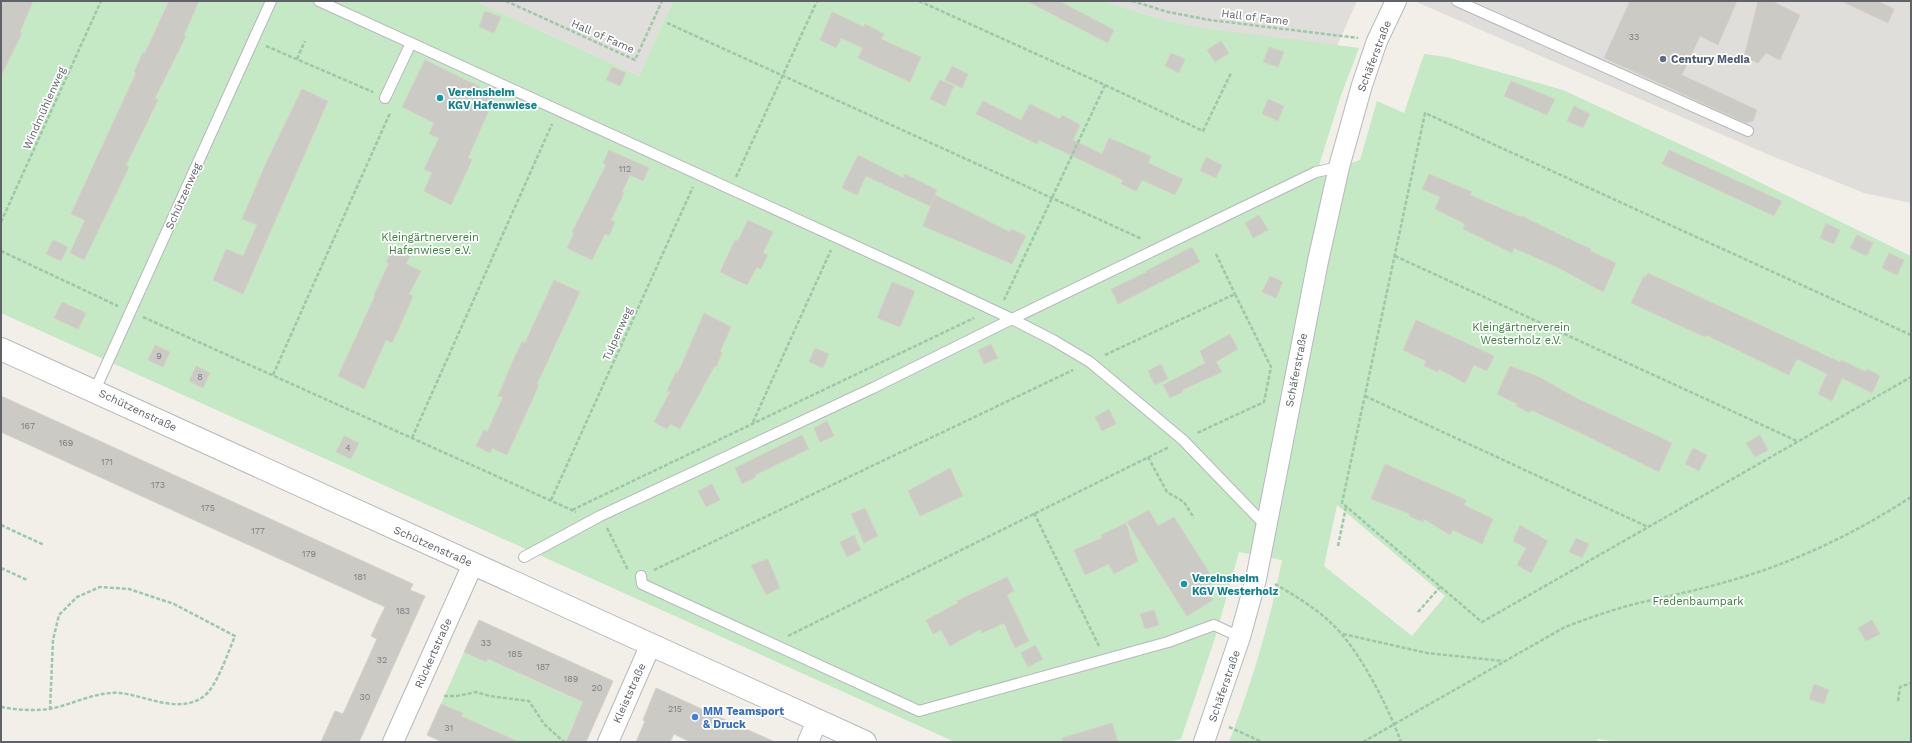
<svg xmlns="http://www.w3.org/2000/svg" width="1912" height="743" viewBox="0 0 1912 743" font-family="'Work Sans',sans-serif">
<rect width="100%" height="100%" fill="#f1efe8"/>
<g fill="#e0deda">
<path d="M475 1H673L639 76Z"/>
<path d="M1102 1H1357L1337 46 1204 28 1164 20Z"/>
<path d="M1414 1H1911V203L1864 193 1774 157Z"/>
</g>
<g fill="#c5e8c5" fill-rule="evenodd">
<path d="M1 1H475L639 76 673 1H1102L1164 20 1204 28 1359 48 1340 98 1317 172 1339 167 1360 160 1377 101 1404 113 1424 54 1446 57 1563 90 1712 159 1911 256V742H1618L1598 739 1597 742H1229C1252 683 1270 622 1282 560L1239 552 1215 638 1181 739 1167 742H955L1 313ZM1337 505 1445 596 1412 636 1324 566Z"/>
<path d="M464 652 486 662 487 659 586 704 574 722 567 738 576 742H518L461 716 462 713 441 704Z"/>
</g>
<g fill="#cccac5" stroke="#d6d1c6">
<path d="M1 1H33L20 32 22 33 1 76Z"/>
<path d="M169 1H199L184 35 186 36 155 98 158 100 126 165 129 167 84 260 70 253 85 220 71 214 136 73 134 72 143 52 145 53Z"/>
<path d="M1027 1H1059L1114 30 1108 43Z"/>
<path d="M1630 1H1737L1718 45 1700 36 1682 75 1757 110 1753 121 1746 123 1604 58Z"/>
<path d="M1758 1H1772L1800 15 1780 60 1766 53 1758 63 1744 57Z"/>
<path d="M1841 1H1878L1894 9 1888 23Z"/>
<path d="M485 11 501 17 494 33 479 27Z"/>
<path d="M832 12 864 27 865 24 884 34 881 39 921 57 910 82 858 58 863 48 841 38 836 48 820 40Z"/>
<path d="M1221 41 1229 53 1215 62 1207 50Z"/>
<path d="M1269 47 1284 52 1278 67 1263 62Z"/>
<path d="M1171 53 1185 59 1179 73 1165 66Z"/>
<path d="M425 60 480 87 479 89 495 96 468 158 472 160 451 205 424 191 432 173 424 169 439 138 429 134 434 123 402 107Z"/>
<path d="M952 66 968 74 962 88 945 80Z"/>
<path d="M612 67 626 73 620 86 606 80Z"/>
<path d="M940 80 954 86 945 106 930 99Z"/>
<path d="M1511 81 1555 99 1547 115 1504 96Z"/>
<path d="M302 89 328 101 243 294 213 280 226 249 243 256 257 225 242 219 267 161Z"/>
<path d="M1268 99 1284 106 1278 121 1262 114Z"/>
<path d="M983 101 1021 120 1030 104 1060 119 1062 115 1080 125 1073 140 1102 154 1109 138 1151 156 1148 163 1183 179 1175 195 1142 180 1136 191 1121 184 1123 180 1039 140 1037 144 976 114Z"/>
<path d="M1574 106 1590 114 1583 128 1567 121Z"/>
<path d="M609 150 649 168 643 181 630 175 622 192 624 193 611 220 615 222 609 236 605 234 592 260 567 248 574 233 572 232 606 165 603 163Z"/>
<path d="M1669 150 1782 201 1774 216 1662 164Z"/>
<path d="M858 155 903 178 905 174 937 190 930 206 866 176 857 195 842 188Z"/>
<path d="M1206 157 1222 165 1216 178 1200 171Z"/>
<path d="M1429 174 1472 192 1470 195 1521 217 1522 216 1565 237 1591 249 1590 251 1616 263 1603 292 1559 268 1514 248 1512 253 1463 229 1465 224 1435 209 1440 197 1422 189Z"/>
<path d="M935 195 1010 232 1011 229 1026 236 1012 264 923 226Z"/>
<path d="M1259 215 1268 230 1253 238 1245 223Z"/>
<path d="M748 220 773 232 763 253 768 255 761 269 757 267 747 285 720 272 735 240 738 241Z"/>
<path d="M1826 223 1840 230 1834 244 1820 238Z"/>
<path d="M1857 235 1873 243 1867 256 1850 248Z"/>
<path d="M53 240 68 247 61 261 46 254Z"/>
<path d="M1192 247 1200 262 1118 304 1111 289 1147 272 1146 271Z"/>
<path d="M393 248 410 256 406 264 421 271 409 294 413 296 399 328 392 343 386 340 364 389 338 376 375 296 374 295 389 263 386 262Z"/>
<path d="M1889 253 1904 260 1897 275 1882 268Z"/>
<path d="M1648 273 1840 362 1841 360 1866 372 1867 369 1880 376 1872 393 1842 378 1832 401 1818 394 1827 374 1797 359 1789 375 1706 335 1705 337 1631 303 1644 276 1646 277Z"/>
<path d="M1270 276 1283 282 1276 298 1262 292Z"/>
<path d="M554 280 580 292 537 384 539 385 507 455 492 448 490 453 476 446 484 430 487 432 503 397 498 396 515 356 522 342 525 343Z"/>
<path d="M892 282 915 291 900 327 877 318Z"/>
<path d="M62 302 86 313 78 329 54 318Z"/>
<path d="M704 313 731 327 720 352 722 353 716 367H714L680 429 670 424 667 429 654 422 670 392 667 391 676 372 678 373Z"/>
<path d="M1416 320 1494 356 1487 371 1474 365 1465 383 1439 369 1438 372 1424 366 1426 361 1403 350Z"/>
<path d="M1230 334 1238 349 1216 362 1222 372 1182 390 1183 392 1170 398 1163 385 1205 363 1200 351Z"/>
<path d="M991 344 998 358 984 364 978 350Z"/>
<path d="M155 345 170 352 163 367 148 360Z"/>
<path d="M815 348 829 354 823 368 809 362Z"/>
<path d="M1161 364 1168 379 1155 385 1148 371Z"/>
<path d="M196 366 210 373 203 388 189 381Z"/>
<path d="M1510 366 1539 377 1578 399 1672 443 1659 472 1581 433 1531 410 1530 413 1516 406 1517 404 1497 394Z"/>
<path d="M1 396 413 584 410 590 425 596 359 742H321L335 711 343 714 377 639 371 636 385 607 1 432Z"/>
<path d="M1109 409 1116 424 1102 431 1095 417Z"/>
<path d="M827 421 834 436 820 442 814 428Z"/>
<path d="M802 435 809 449 755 475 756 477 742 484 735 468Z"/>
<path d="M1760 435 1768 450 1755 457 1746 443Z"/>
<path d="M344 436 359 443 351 459 336 452Z"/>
<path d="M1693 448 1707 455 1699 471 1685 464Z"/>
<path d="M1385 464 1466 500 1464 505 1493 519 1482 544 1453 530 1450 535 1424 519 1423 522 1409 516 1410 514 1371 499Z"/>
<path d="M950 468 963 496 920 516 908 491Z"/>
<path d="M712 484 720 500 706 507 698 491Z"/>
<path d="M865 508 878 536 864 543 851 514Z"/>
<path d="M1149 510 1158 526 1174 517 1215 582 1205 588 1213 600 1187 616 1127 522Z"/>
<path d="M1126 523 1138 561 1114 574 1109 564 1085 575 1074 550 1102 538 1101 535Z"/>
<path d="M1520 525 1548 541 1531 573 1517 565 1526 548 1513 541Z"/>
<path d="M854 535 861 550 847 557 840 542Z"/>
<path d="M1576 538 1589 544 1582 558 1569 552Z"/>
<path d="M768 559 780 588 766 595 751 565Z"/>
<path d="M1007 577 1014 591 1007 595 1029 641 1015 648 1004 623 982 633 981 629 950 646 941 630 933 634 926 620 958 603 957 601Z"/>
<path d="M1154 610 1159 625 1145 629 1140 614Z"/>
<path d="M479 620 613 681 586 742H566L583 702 488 659 486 662 464 652Z"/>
<path d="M1872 620 1880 634 1866 641 1858 628Z"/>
<path d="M1035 645 1043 659 1028 667 1021 653Z"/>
<path d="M1814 684 1829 690 1824 704 1809 699Z"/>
<path d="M656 688 719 717 775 742H690L674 734 670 742H636L645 721 643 720Z"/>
<path d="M441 704 463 713 461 716 519 742H442L427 735Z"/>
<path d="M1112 723 1118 742H1063L1062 738Z"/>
</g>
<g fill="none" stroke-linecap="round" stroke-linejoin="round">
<g stroke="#b5b8bc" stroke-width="12">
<g id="lane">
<path d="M319 1 908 270 1012 319 1053 340 1090 362 1183 440 1266 526"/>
<path d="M1457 1 1748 131"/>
<path d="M385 98 411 43"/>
<path d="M95 390 271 1"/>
<path d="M524 557 600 516 873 388 1012 319 1316 172 1339 167"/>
<path d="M641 576 642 584 919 711 1168 642 1214 625 1240 637"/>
</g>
</g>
<g stroke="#b5b8bc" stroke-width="22">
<g id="street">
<path d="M393 742 473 564"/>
<path d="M608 742 651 644"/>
<path d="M808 742 817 721"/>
<path d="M1204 742 1240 637 1256 579 1318 261 1339 167 1362 85 1377 41 1396 1"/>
</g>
</g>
<g stroke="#b6babf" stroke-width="24">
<path id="secondary" d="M1 349 865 742"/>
</g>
<g stroke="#9cc7a9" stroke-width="2.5" stroke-dasharray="4 2" stroke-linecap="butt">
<path d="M506 1 635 60 662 1"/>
<path d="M919 1 1105 85 1004 300"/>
<path d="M1132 1 1168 12 1210 20 1358 38"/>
<path d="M667 23 1142 239"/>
<path d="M266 46 373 92"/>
<path d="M297 59 305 41"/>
<path d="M1105 85 1203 131 1231 73"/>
<path d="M736 177 817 1"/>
<path d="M1 222 101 1"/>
<path d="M1 251 118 306"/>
<path d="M1216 254 1235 294"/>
<path d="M1395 256 1797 441"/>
<path d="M143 317 576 512"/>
<path d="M1911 335 1425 113 1342 503 1482 622 1911 377"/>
<path d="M1105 355 1235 294 1271 367 1264 402 1197 433"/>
<path d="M273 375 390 113"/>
<path d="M1365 396 1648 527"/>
<path d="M753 422 831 250"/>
<path d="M412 438 552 124"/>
<path d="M1148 457 1167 492 1184 502 1194 518"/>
<path d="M551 500 693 187"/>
<path d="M572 510 974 318"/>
<path d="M1034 513 1099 646"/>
<path d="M1 525 44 545"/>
<path d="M607 528 628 570"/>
<path d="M1338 546 1346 507"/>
<path d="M1 568 27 580"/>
<path d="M654 570 1073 370"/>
<path d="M1275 584C1294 595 1314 607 1330 622 1358 647 1388 706 1401 742"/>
<path d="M1418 612 1440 587"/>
<path d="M1343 634 1427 653 1503 661"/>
<path d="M788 636 1169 447"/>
<path d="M444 696H457L476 692 490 696 529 701 544 724 564 742"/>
<path d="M1898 701 1900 687 1911 683"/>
<path d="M1 707C17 710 33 711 49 709 72 705 96 691 120 693 147 696 178 714 203 697 217 687 228 652 235 636L174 604 129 589 100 587 77 597 59 615 53 640 50 709"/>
<path d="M1229 727 1262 742"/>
<path d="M1363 742 1565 627C1589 618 1614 609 1639 603 1667 596 1695 591 1722 583 1789 565 1853 535 1911 497"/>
</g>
<use href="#lane" stroke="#fff" stroke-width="10"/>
<use href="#street" stroke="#fff" stroke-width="20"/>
<use href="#secondary" stroke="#fff" stroke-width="22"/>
</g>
<circle fill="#5c6f8a" stroke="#fff" stroke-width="1.5" cx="1663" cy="59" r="4"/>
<g fill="#0f9aa8" stroke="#fff" stroke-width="1.5">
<circle cx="440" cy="98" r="4"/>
<circle cx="1184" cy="584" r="4"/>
</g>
<circle fill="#3f7fe0" stroke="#fff" stroke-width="1.5" cx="695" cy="717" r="4"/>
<g text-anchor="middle" stroke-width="3.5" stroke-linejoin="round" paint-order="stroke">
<g font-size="9" fill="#7a7d7f">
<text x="1634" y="40">33</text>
<text x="625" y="172">112</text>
<text x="159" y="359">9</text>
<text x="200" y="380">8</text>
<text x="28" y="429">167</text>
<text x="66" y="446">169</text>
<text x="348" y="451">4</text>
<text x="107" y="465">171</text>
<text x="158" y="488">173</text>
<text x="208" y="511">175</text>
<text x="258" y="534">177</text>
<text x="309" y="557">179</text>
<text x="360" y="580">181</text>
<text x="403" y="614">183</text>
<text x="486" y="646">33</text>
<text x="515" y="657">185</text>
<text x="382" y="663">32</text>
<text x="543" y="670">187</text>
<text x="571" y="682">189</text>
<text x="597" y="691">20</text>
<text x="365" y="700">30</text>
<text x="675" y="712">215</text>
<text x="449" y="731">31</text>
</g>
<g font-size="11" fill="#5f6368" stroke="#fff">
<text transform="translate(1255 17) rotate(7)" y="4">Hall of Fame</text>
<text transform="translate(603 36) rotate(24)" y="4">Hall of Fame</text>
<text transform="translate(1374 56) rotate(-69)" y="4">Schäferstraße</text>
<text transform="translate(44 108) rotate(-66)" y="4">Windmühlenweg</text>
<text transform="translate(183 196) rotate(-66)" y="4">Schützenweg</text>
<text transform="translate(617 334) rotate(-66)" y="4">Tulpenweg</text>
<text transform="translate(1296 370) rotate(-79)" y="4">Schäferstraße</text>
<text transform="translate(138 410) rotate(25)" y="4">Schützenstraße</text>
<text transform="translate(433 546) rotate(24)" y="4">Schützenstraße</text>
<text transform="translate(433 653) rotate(-66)" y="4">Rückertstraße</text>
<text transform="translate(1224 686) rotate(-71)" y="4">Schäferstraße</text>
<text transform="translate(629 693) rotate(-66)" y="4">Kleiststraße</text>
</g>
<g font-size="11" font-weight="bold" fill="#4e5e75" stroke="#fff" text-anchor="start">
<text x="1671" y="63">Century Media</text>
</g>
<g font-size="11" font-weight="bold" fill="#0d838f" stroke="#fff" text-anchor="start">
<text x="448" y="96">Vereinsheim<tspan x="448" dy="13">KGV Hafenwiese</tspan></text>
<text x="1192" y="582">Vereinsheim<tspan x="1192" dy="13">KGV Westerholz</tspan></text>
</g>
<g font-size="11" fill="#348238" stroke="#fff">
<text x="430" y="241">Kleingärtnerverein<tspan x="430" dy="13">Hafenwiese e.V.</tspan></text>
<text x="1521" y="331">Kleingärtnerverein<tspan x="1521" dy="13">Westerholz e.V.</tspan></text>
<text x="1698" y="605">Fredenbaumpark</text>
</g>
<g font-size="11" font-weight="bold" fill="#366cbe" stroke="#fff" text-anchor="start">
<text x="703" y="715">MM Teamsport<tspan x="703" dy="13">&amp; Druck</tspan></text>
</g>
</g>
<rect width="1912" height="743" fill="none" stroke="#5f6368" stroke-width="4"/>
</svg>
